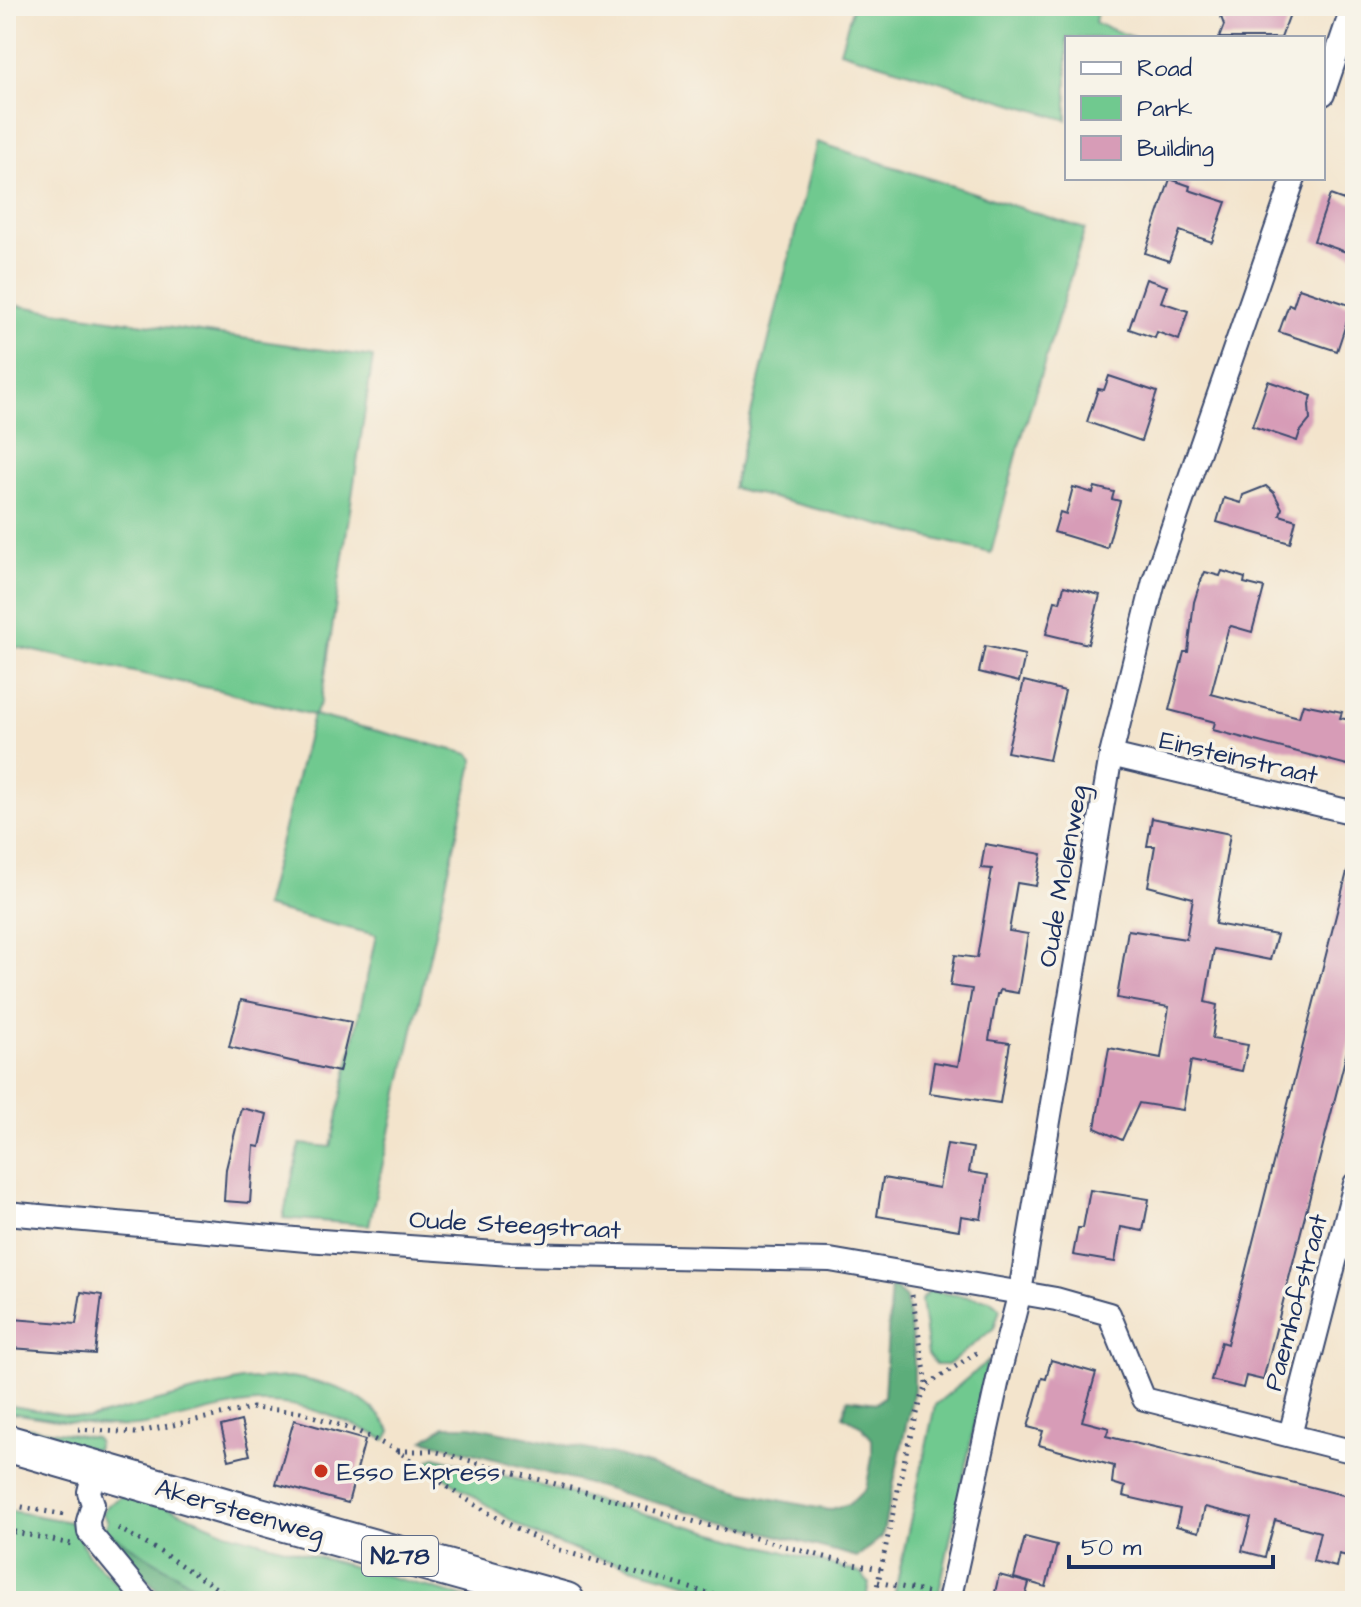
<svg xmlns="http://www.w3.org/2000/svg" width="1361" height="1607" viewBox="0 0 1361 1607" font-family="'Architects Daughter',sans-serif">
<rect width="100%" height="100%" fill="#f7f3e8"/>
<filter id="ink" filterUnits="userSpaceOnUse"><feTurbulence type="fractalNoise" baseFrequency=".0125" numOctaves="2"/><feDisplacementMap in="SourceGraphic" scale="16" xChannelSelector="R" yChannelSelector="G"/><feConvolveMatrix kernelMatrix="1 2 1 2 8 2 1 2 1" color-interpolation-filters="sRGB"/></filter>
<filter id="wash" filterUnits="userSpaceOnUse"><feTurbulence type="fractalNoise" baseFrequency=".006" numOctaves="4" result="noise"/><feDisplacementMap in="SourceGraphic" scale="32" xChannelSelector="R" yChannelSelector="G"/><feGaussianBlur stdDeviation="1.8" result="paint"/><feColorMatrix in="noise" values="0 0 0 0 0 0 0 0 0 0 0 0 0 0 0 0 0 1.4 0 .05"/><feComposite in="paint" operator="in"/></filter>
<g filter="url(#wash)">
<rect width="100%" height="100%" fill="#f3e4cc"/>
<g fill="#70c98f" stroke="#467c76" stroke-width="2">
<path d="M853 6H1098L1095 23 1135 38H1067V120L840 51Z"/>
<path d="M817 142 1085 229 1020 443 991 553 733 488Z"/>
<path d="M6 304 373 357 321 702 314 715 469 754 474 759 369 1225 283 1218 300 1144 331 1147 376 935 264 907 313 715 223 691 6 645Z"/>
<path d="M929 1291 990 1300 1000 1309 994 1328 948 1365H936L928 1354 921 1300Z"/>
<path d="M988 1361 937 1601H893L935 1405Z"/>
<path d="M290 1377C333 1384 367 1393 391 1431L386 1440C348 1421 300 1400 257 1403 215 1406 176 1423 135 1426 92 1428 48 1418 6 1412V1405L88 1419 241 1380Z"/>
<path d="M12 1425 95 1438 98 1441 96 1450 9 1427Z"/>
<path d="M435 1457 851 1570 861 1574 869 1583 866 1601H752L588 1555 543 1538 515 1523 427 1466 430 1460Z"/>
<path d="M124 1495 145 1497 226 1532 479 1601H220L104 1530 108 1521 102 1513 107 1506Z"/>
<path d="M6 1510 70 1522 89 1556 134 1601H6Z"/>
</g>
<g fill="#5cad7a" stroke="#3c6e6c" stroke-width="2">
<path d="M891 1284 906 1298 914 1353V1389L882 1537 857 1557 424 1440 445 1426H471L614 1455 748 1494 828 1510 849 1504 866 1489 872 1458V1439L860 1425 843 1416 848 1399 877 1403 884 1396Z"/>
<path d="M104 1530 220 1601H168L104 1534Z"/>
</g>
<g id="blocks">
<g fill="#d79cb7">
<path d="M1217 6H1278L1291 11 1281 38H1219L1224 25Z"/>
<path d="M1170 179 1190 186 1189 190 1226 202 1212 242 1180 231 1169 261 1145 253Z"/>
<path d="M1330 195 1355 204V255L1314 241Z"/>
<path d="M1146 279 1167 286 1161 302 1188 311 1179 340 1157 332 1155 338 1129 329Z"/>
<path d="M1299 288 1352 306 1337 351 1279 332 1289 304 1293 306Z"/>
<path d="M1109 376 1157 392 1141 441 1087 422 1098 389 1104 390Z"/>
<path d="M1268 381 1312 396 1309 405 1310 420 1300 432 1297 441 1252 426Z"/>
<path d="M1266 486 1274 493 1282 508 1280 515 1296 520 1290 543 1217 522 1224 498 1241 503 1243 495Z"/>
<path d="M1073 487 1093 493 1095 487 1114 492 1112 499 1120 501 1107 548 1054 532 1060 512 1066 514Z"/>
<path d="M1222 571 1245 578 1244 583 1264 588 1252 632 1231 626 1228 630 1211 694 1299 717 1303 704 1342 712 1340 718 1355 721V767L1213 730 1215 722 1169 710 1184 652H1188L1194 602 1200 583 1205 572 1220 576Z"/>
<path d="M1064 586 1100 595 1088 644 1046 634 1055 601 1060 602Z"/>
<path d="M985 646 1025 655 1019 682 979 672Z"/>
<path d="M1024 681 1065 691 1049 760 1007 752Z"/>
<path d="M1152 818 1230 834 1215 924 1277 935 1270 960 1214 949 1205 1002 1217 1005 1212 1039 1248 1045 1242 1071 1191 1061 1183 1110 1139 1103 1122 1140 1095 1128 1109 1048 1161 1058 1169 1007 1117 998 1128 930 1186 939 1193 898 1148 886 1155 846H1147Z"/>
<path d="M985 844 1042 854 1036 886 1017 883 1009 931 1028 934 1018 993 1000 990 999 994H997L989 1040 1010 1043 1000 1103 929 1093 934 1062 958 1066 972 989 950 986 955 955 977 958 992 869 981 868Z"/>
<path d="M1347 872 1355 873V1020L1263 1380 1246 1376 1243 1388 1211 1380 1221 1342 1227 1344Z"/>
<path d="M241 1000 351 1022 339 1072 229 1047Z"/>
<path d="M241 1108 267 1114 260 1147 254 1146 250 1203 224 1201 226 1169Z"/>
<path d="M947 1144 973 1148 969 1172 988 1175 981 1219 961 1216 959 1230 877 1216 883 1178 939 1188Z"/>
<path d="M1090 1190 1149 1199 1143 1231 1121 1227 1115 1262 1073 1255 1078 1228H1083Z"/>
<path d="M81 1292 102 1295 95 1354 11 1348 13 1319 76 1324Z"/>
<path d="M1051 1360 1096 1373 1082 1421 1109 1428 1106 1436 1355 1498V1558L1339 1554 1336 1567 1313 1561 1320 1532 1275 1520 1265 1557 1242 1551 1251 1518 1205 1507 1199 1532 1176 1526 1180 1509 1123 1496 1125 1487 1112 1483 1114 1466 1039 1445 1043 1431 1028 1427 1042 1378 1046 1379Z"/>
<path d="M294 1420 365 1440 348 1503 276 1484Z"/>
<path d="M241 1421 250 1455 229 1460 221 1426Z"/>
<path d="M1025 1537 1057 1545 1046 1587 1014 1578Z"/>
<path d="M999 1575 1029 1583 1024 1601H993Z"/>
</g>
</g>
</g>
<g filter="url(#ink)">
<use href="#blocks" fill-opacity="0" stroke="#3b4a6e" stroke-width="2"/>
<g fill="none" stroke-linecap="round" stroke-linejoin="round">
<g stroke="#3b4a6e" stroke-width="26">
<g id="minor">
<path d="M1323 94 1353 6"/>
<path d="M1111 755 1355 813"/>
<path d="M6 1213 306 1240 511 1254 830 1260 1056 1299 1109 1314 1144 1399 1355 1452"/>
<path d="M1290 1435 1355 1184"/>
<path d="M95 1467 89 1492 93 1504 88 1521 89 1532 146 1601"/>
<path d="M949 1601 1000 1370 1020 1292 1111 755 1154 581 1294 178"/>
</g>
</g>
<g stroke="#3b4a6e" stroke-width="40">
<path id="primary" d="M6 1443 234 1509 566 1601"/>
</g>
<g stroke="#3b4a6e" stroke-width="5" stroke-dasharray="2 6" stroke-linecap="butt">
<path d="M912 1295 927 1384"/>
<path d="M78 1429 135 1433 253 1408 301 1412 359 1432 398 1451 456 1493 499 1519 559 1550 735 1601"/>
<path d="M398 1451H434L847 1563 881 1569"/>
<path d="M6 1504 65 1515"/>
<path d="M118 1528 162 1553 236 1601"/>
<path d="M6 1530 71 1544"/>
<path d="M878 1582 929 1593"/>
<path d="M874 1601 907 1448 921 1400 927 1385 981 1350"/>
</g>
<use href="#minor" stroke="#fff" stroke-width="22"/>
<use href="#primary" stroke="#fff" stroke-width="36"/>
</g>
</g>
<circle fill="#c8321e" stroke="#f7f3e8" stroke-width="3" cx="321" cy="1471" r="8"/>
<g text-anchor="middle" stroke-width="7" stroke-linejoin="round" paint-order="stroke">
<rect fill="#f7f3e8" stroke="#5d6a87" stroke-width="2" x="362" y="1536" width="76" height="40" rx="6"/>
<g font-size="24" font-weight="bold" fill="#1b2f5e">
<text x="400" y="1564">N278</text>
</g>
<g font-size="26" fill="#1b2f5e" stroke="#f7f3e8">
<text transform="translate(1239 757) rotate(13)" y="9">Einsteinstraat</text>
<text transform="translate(1062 876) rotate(-80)" y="9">Oude Molenweg</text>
<text transform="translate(515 1224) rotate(3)" y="9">Oude Steegstraat</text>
<text transform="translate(1295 1302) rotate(-75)" y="9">Paemhofstraat</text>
<text transform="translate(240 1510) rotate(16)" y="9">Akersteenweg</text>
</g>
<g font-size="26" fill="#1b2f5e" stroke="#f7f3e8" text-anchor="start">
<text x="337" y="1480">Esso Express</text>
</g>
</g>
<rect width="1361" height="1607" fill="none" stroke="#f7f3e8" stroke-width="32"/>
<rect x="1065" y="36" width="260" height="144" fill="#f7f3e8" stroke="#9fa5b1" stroke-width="2"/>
<rect x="1081" y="62" width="40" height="12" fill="#ffffff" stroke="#9fa5b1" stroke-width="2"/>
<text x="1137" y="76" font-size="24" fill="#1b2f5e">Road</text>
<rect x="1081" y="96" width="40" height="24" fill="#70c98f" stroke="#9fa5b1" stroke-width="2"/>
<text x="1137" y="116" font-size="24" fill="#1b2f5e">Park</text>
<rect x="1081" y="136" width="40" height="24" fill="#d79cb7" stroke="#9fa5b1" stroke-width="2"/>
<text x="1137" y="156" font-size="24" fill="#1b2f5e">Building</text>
<path d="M1069 1555v12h204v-12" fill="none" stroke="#1b2f5e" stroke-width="4"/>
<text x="1081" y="1555" font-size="24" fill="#1b2f5e" stroke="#f7f3e8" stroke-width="6" paint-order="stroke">50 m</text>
</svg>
